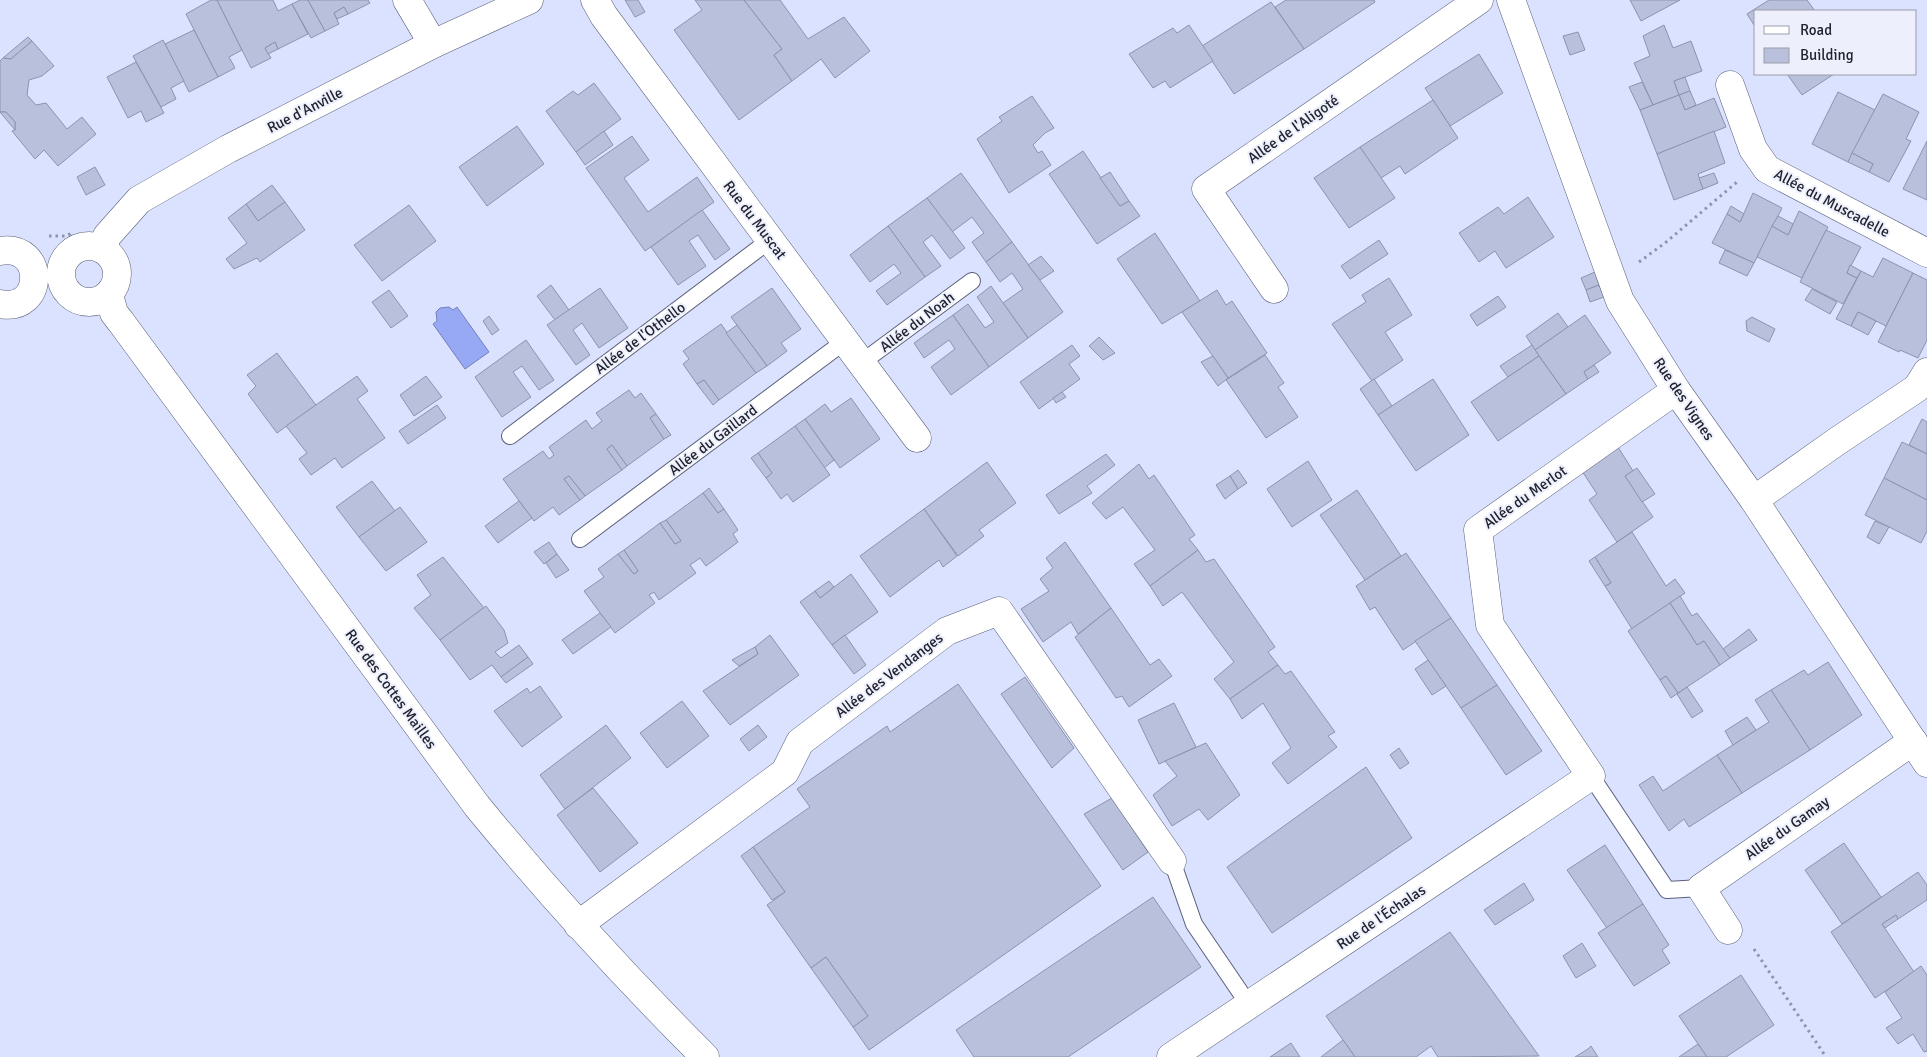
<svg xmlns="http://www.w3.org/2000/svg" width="1927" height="1057" viewBox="0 0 1927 1057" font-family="Signika,sans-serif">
<rect width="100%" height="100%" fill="#dbe2ff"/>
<path fill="#97a8f4" stroke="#7380b8" d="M449 307 453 310 457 307 489 352 465 369 433 324 437 321 436 312 440 308Z"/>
<g fill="#b9c0db" stroke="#8c93ad">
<path d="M211 0H217L242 50 229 57 235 68 218 77 186 14Z"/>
<path d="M217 0H273L278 11 292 4 308 34 278 49 275 42 265 48 271 58 251 68Z"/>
<path d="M300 0H308L325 31 311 38 292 4Z"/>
<path d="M308 0H368L370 3 348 14 344 7 334 13 339 24 325 31Z"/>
<path d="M625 0H638L645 12 635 17Z"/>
<path d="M695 0H744L782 49 774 55 792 81 739 120 674 30 702 10Z"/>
<path d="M744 0H780L808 39 844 17 870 51 835 78 821 59 792 81 774 55 782 49Z"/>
<path d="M1286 0H1374L1375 2 1304 49 1275 7Z"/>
<path d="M1630 0H1680L1641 21Z"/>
<path d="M1769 0H1807L1815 11H1756V28L1747 14Z"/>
<path d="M1271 2 1304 49 1234 94 1202 46Z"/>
<path d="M344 7 348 14 337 19 334 13Z"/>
<path d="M1189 25 1213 61 1170 88 1165 81 1153 88 1129 54 1173 28 1177 33Z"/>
<path d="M1664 25 1673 48 1691 41 1702 71 1674 81 1679 95 1653 105 1634 63 1650 56 1643 36Z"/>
<path d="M194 30 218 77 189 92 165 44Z"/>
<path d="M1578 32 1585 50 1570 55 1563 36Z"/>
<path d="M28 37 32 41 11 59 3 58Z"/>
<path d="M163 40 184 81 171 88 176 99 161 107 133 56Z"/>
<path d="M32 41 54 66 42 76 29 80 27 95 36 105 46 103 67 129 82 117 96 134 58 166 44 150 35 159 12 131 15 130V122L6 112H0V61L3 58 11 59Z"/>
<path d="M275 42 278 49 268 54 265 48Z"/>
<path d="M1479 54 1503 93 1450 126 1425 88Z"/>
<path d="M136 62 164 113 146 122 141 111 128 118 107 77Z"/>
<path d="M1787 74H1834L1802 95Z"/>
<path d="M1685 77 1690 91 1679 95 1674 81Z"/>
<path d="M1642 82 1653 105 1640 110 1629 87Z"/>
<path d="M594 83 621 119 576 152 546 111 573 91 578 95Z"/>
<path d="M1690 91 1696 105 1685 110 1679 95Z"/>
<path d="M1838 92 1875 110 1848 162 1812 144Z"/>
<path d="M1883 94 1919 112 1906 139 1911 141 1889 182 1869 172 1873 164 1852 153Z"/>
<path d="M1679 95 1685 110 1714 98 1726 127 1657 154 1640 110Z"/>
<path d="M1032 96 1054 128 1045 133 1033 145 1038 153 1042 151 1051 165 1009 193 977 139 1002 121 999 117Z"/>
<path d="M1433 100 1458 138 1405 174 1400 166 1381 178 1360 147Z"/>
<path d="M0 112H6L15 122V130Z"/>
<path d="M517 126 544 164 487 206 459 167Z"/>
<path d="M604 131 613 145 585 165 576 152Z"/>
<path d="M1714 131 1725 163 1698 174 1703 189 1674 200 1657 154Z"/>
<path d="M632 136 649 160 624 178 648 212 697 177 714 202 645 251 586 168Z"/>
<path d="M1927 141V200L1903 189Z"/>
<path d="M1360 147 1395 198 1349 228 1314 178Z"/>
<path d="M1083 151 1120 206 1129 201 1140 216 1097 244 1049 174Z"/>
<path d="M1852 153 1873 164 1869 172 1848 162Z"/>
<path d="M95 167 105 185 86 195 77 177Z"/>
<path d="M1110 172 1129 201 1120 206 1100 178Z"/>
<path d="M961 173 1012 242 986 262 972 242 984 233 972 217 952 232 927 198Z"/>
<path d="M1714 173 1718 183 1703 189 1699 178Z"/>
<path d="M272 185 285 202 258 221 246 204Z"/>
<path d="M1753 193 1782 208 1754 263 1712 243 1727 214 1740 222Z"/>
<path d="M1528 197 1554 237 1506 268 1495 251 1479 262 1459 233 1498 207 1504 214Z"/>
<path d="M927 198 965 248 950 259 932 235 923 242 941 266 925 277 888 226Z"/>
<path d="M285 202 305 230 260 262 257 258 234 269 226 259 247 243 228 218 246 204 258 221Z"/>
<path d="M409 205 436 241 382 281 354 245Z"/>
<path d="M1731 206 1744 214 1740 222 1727 214Z"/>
<path d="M702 210 730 249 715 260 698 235 689 241 706 266 678 285 651 247Z"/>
<path d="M1799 211 1828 227 1802 278 1757 257 1772 226 1788 235Z"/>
<path d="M1778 216 1793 224 1788 235 1772 226Z"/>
<path d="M888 226 925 277 887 305 876 291 901 273 894 264 870 282 850 255Z"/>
<path d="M1826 230 1861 247 1847 273 1857 278 1843 304 1800 282Z"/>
<path d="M1155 233 1200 301 1162 324 1117 259Z"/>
<path d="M1379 240 1388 254 1350 279 1341 266Z"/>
<path d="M1012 242 1063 312 1028 338 1003 303 1023 289 1012 273 1000 282 986 262Z"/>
<path d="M1725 250 1754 263 1747 276 1719 263Z"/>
<path d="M1041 256 1054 271 1040 280 1028 265Z"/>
<path d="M1883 258 1913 273 1886 326 1858 312 1851 326 1836 319 1861 271 1873 277Z"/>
<path d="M1850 265 1861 271 1857 278 1847 273Z"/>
<path d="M1595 272 1599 285 1586 290 1581 278Z"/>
<path d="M1913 273 1927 280V340L1918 358 1900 350 1899 352 1878 342Z"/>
<path d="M1389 278 1412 315 1385 332 1403 360 1372 381 1332 324 1366 302 1362 295Z"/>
<path d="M551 285 569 310 555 320 537 296Z"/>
<path d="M1599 285 1604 297 1590 302 1586 290Z"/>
<path d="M991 286 1028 338 989 367 953 315 968 304 985 328 994 322 977 297Z"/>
<path d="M600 288 628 328 599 348 582 323 573 330 590 355 576 365 547 325Z"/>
<path d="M772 288 801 329 781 343 787 351 767 366 731 317Z"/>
<path d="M1812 289 1837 302 1830 314 1805 300Z"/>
<path d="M389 290 408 316 391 328 372 302Z"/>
<path d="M1217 290 1226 305 1232 301 1267 353 1228 378 1182 312Z"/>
<path d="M1498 296 1506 307 1477 326 1470 315Z"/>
<path d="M1858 312 1876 321 1868 335 1851 326Z"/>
<path d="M1558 313 1568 327 1535 350 1526 336Z"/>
<path d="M953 315 989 367 951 395 931 367 955 349 949 340 924 358 914 343Z"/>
<path d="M1585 315 1611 353 1584 372 1588 379 1566 394 1535 350Z"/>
<path d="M489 316 499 330 492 335 483 321Z"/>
<path d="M1752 317 1775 329 1769 342 1747 331 1746 321Z"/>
<path d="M721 324 756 373 719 400 704 380 697 384 683 364 689 359 683 351Z"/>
<path d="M737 325 767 366 756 373 726 333Z"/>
<path d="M1099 337 1115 353 1103 360 1089 346Z"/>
<path d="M526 340 554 380 539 390 522 366 513 372 531 397 502 417 475 377Z"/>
<path d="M1072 345 1080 356 1069 364 1080 379 1039 409 1020 382Z"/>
<path d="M1532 345 1539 356 1508 377 1500 366Z"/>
<path d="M277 353 316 405 277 433 248 394 256 386 247 375Z"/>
<path d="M1265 355 1284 383 1278 387 1298 417 1266 438 1226 380Z"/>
<path d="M1213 356 1228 378 1218 386 1201 362Z"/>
<path d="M1539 356 1566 394 1498 441 1471 402Z"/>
<path d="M1594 365 1599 372 1588 379 1584 372Z"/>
<path d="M357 376 368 391 357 399 385 438 342 468 335 458 311 475 299 459 307 453 286 426Z"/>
<path d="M426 376 442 397 414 416 400 395Z"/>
<path d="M1374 379 1392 406 1378 415 1360 389Z"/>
<path d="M1433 379 1469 435 1416 471 1378 415Z"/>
<path d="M704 380 719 400 713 405 697 384Z"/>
<path d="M629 390 635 398 641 393 656 414 650 418 664 439 627 466 612 445 607 449 622 470 585 496 569 476 564 479 580 500 559 515 553 507 534 521 503 479 543 451 549 459 554 455 549 447 586 420 592 429 602 421 596 413Z"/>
<path d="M1062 392 1066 397 1056 403 1053 398Z"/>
<path d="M851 398 880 439 840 468 805 419 825 404 831 412Z"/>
<path d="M437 405 446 418 408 444 399 431Z"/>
<path d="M656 414 671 435 664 439 650 418Z"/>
<path d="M805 419 834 460 824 468 795 426Z"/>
<path d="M1922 419 1927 422V454L1909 445Z"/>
<path d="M795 426 830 475 793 502 787 494 781 499 766 478 772 473 758 453Z"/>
<path d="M1902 442 1927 454V500L1884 478Z"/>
<path d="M612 445 627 466 622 470 607 449Z"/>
<path d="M1618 447 1633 471 1625 476 1653 517 1617 542 1589 500 1597 494 1582 471Z"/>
<path d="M758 453 772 473 766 478 751 458Z"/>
<path d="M1106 454 1115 465 1087 486 1092 493 1059 514 1046 495Z"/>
<path d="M1308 461 1332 500 1292 527 1267 489Z"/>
<path d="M987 462 1016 503 979 530 984 536 958 556 924 509Z"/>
<path d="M1139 464 1149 479 1154 475 1195 535 1189 539 1198 550 1150 586 1134 564 1155 550 1123 507 1106 519 1092 503Z"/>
<path d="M1637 468 1655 494 1642 502 1625 476Z"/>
<path d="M1238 470 1247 483 1238 489 1230 476Z"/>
<path d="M569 476 585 496 580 500 564 479Z"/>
<path d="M1230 476 1238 489 1225 499 1216 485Z"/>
<path d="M1884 478 1927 500V531L1921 543 1865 515Z"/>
<path d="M372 481 395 511 359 537 336 507Z"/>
<path d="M709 488 724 509 718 513 703 493Z"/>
<path d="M1357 490 1401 556 1365 580 1320 515Z"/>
<path d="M703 493 718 513 724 509 738 530 733 534 738 542 706 566 700 558 690 565 696 573 659 600 654 592 649 595 655 603 615 633 584 591 604 577 598 569 618 554 634 574 638 571 624 550 660 523 675 544 681 541 666 520Z"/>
<path d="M519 501 532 518 498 543 485 526Z"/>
<path d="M400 507 427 542 386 571 359 537Z"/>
<path d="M924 509 957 556 943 567 939 560 890 597 860 556Z"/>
<path d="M666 520 681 541 675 544 660 523Z"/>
<path d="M1875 521 1889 527 1879 544 1867 537Z"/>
<path d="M1632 532 1666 586 1675 579 1685 593 1632 629 1605 586 1611 583 1595 557Z"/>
<path d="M549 542 557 554 544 564 534 552Z"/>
<path d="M1065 542 1111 608 1078 634 1071 622 1043 642 1021 609 1049 591 1040 579 1053 568 1046 558Z"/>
<path d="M624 550 638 571 634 574 618 554Z"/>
<path d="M1198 550 1206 562 1214 559 1275 647 1268 652 1278 665 1230 699 1214 679 1234 662 1182 592 1163 606 1150 586Z"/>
<path d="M1406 553 1451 618 1403 650 1375 607 1370 610 1356 586Z"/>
<path d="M557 554 569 570 556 578 546 563Z"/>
<path d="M443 557 484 608 440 640 414 608 431 595 417 575Z"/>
<path d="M1595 557 1611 583 1605 586 1589 561Z"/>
<path d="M851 574 878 612 832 645 800 602 815 591 820 598Z"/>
<path d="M829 581 834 587 820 598 815 591Z"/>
<path d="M1680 596 1692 616 1697 613 1730 658 1720 665 1704 641 1697 645 1670 603Z"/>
<path d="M1670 603 1697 645 1704 641 1720 665 1678 693 1666 676 1660 680 1628 631Z"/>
<path d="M486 606 504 630 508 643 495 652 501 658 519 645 528 657 501 677 492 665 470 680 440 640Z"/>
<path d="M1111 608 1150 665 1159 659 1172 676 1129 707 1122 696 1116 698 1075 637Z"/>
<path d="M600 613 611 627 573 654 562 640Z"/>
<path d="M1451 618 1497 685 1461 708 1415 641Z"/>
<path d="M1749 629 1757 640 1730 658 1723 649Z"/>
<path d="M770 635 799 675 730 725 703 691 758 654 755 647Z"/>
<path d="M845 635 866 665 854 674 832 645Z"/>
<path d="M755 647 758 654 739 666 732 660Z"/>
<path d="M528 657 533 664 506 683 501 677Z"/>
<path d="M1428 660 1446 686 1432 695 1415 669Z"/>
<path d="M1828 662 1862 715 1810 750 1771 690 1804 670 1808 675Z"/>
<path d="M1278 665 1285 674 1291 671 1335 732 1328 736 1337 747 1288 784 1272 763 1291 748 1263 703 1242 719 1230 699Z"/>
<path d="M1666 676 1678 693 1671 698 1660 680Z"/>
<path d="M1025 677 1074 748 1052 768 1001 694Z"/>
<path d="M958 684 1101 886 869 1050 853 1027 868 1016 826 957 811 968 767 905 785 892 753 847 810 807 797 789 887 726 890 732Z"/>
<path d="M1497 685 1542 751 1506 775 1461 708Z"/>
<path d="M540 686 562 717 522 747 494 711 527 688 530 693Z"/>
<path d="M1687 687 1703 711 1692 718 1677 694Z"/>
<path d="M1771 690 1810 750 1742 793 1717 755 1769 722 1755 700Z"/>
<path d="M682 701 709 736 667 768 640 733Z"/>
<path d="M1174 703 1196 747 1159 764 1138 720Z"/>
<path d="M1747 717 1756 730 1733 745 1725 731Z"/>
<path d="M606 725 631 758 565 809 540 775Z"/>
<path d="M758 725 767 737 749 751 740 739Z"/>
<path d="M1206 743 1240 795 1208 820 1199 809 1172 826 1153 795 1177 776 1165 761Z"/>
<path d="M1399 748 1409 763 1400 769 1390 755Z"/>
<path d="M1717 755 1742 793 1689 827 1684 819 1669 831 1639 785 1653 776 1663 791Z"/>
<path d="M1366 767 1412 838 1272 933 1227 867Z"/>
<path d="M593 788 638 843 600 872 557 815Z"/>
<path d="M1112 798 1148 852 1123 870 1084 814Z"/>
<path d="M1844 843 1881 897 1842 924 1805 870Z"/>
<path d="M1605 845 1643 904 1607 928 1567 870Z"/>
<path d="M753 847 785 892 772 900 741 856Z"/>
<path d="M1918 872 1927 885V900L1898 919 1896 915 1882 924 1914 972 1875 998 1831 932Z"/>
<path d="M1524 883 1534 900 1495 925 1484 910Z"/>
<path d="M1153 897 1201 967 1068 1057H974L956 1030Z"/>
<path d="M1643 904 1669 945 1662 950 1670 963 1634 986 1598 933Z"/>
<path d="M1896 915 1898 919 1885 928 1882 924Z"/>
<path d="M1450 932 1539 1056 1438 1057 1431 1046 1416 1057H1355L1326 1016Z"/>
<path d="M1582 943 1596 966 1576 978 1563 956Z"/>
<path d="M826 957 868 1016 853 1027 811 968Z"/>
<path d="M1921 966 1927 975V1051L1924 1052 1913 1034 1898 1044 1886 1028 1902 1018 1885 992Z"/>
<path d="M1741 975 1774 1025 1726 1057H1707L1679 1016Z"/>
<path d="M1343 1040 1355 1057H1321Z"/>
<path d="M1291 1043 1300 1057H1270Z"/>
<path d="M1698 1044 1707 1057H1679Z"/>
<path d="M1591 1046 1598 1057H1575L1588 1049Z"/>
</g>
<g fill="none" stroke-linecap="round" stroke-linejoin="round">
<g stroke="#5a6078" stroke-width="18">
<g id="service">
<path d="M861 363 972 281"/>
<path d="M510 436 770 240"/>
<path d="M580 539 845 341"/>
<path d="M1591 776 1667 890 1701 888"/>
<path d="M1172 861 1194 924 1249 1005"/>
</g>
</g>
<g stroke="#5a6078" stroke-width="29">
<g id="minor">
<path d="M407 0 433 44"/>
<path d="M595 0 604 16 917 438"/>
<path d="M1511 0 1620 301 1676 390 1754 500 1927 763"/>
<path d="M1730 85 1753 149 1767 169 1927 253"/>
<path d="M1274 289 1206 189 1479 0"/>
<path d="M1754 500 1836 442 1917 388 1927 372"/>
<path d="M578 925 785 772 800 742 947 631 999 611 1172 861"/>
<path d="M1728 930 1701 888 1913 741"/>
<path d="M1171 1057 1591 776 1490 625 1478 530 1676 390"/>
</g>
</g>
<g stroke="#5a6078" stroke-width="29">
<g id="tertiary">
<circle cx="89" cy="274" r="28"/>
<path d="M102 249 107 236 139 200 228 149 433 44 529 0"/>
<path d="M0 251C46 243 45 313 0 304"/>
<path d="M109 295 114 313 121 322 477 806C549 894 625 977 705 1057"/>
</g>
</g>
<g stroke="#8e94a9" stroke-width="3" stroke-dasharray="2.5 4" stroke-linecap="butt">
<path d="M49 236H66L74 232"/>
<path d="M1639 262 1665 243 1737 182"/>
<path d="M1754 949 1826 1057"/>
</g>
<use href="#service" stroke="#fff" stroke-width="16"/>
<use href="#minor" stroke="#fff" stroke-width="28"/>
<use href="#tertiary" stroke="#fff" stroke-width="28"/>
</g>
<g text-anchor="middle" stroke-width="4" stroke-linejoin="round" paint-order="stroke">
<g font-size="15" fill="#20232d" stroke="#edf0fc">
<text transform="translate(305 110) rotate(-27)" y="5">Rue d'Anville</text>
<text transform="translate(1293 129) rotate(-35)" y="5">Allée de l'Aligoté</text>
<text transform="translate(1832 203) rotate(28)" y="5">Allée du Muscadelle</text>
<text transform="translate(755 220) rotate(53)" y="5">Rue du Muscat</text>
<text transform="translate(917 322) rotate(-37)" y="5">Allée du Noah</text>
<text transform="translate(640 338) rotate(-37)" y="5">Allée de l'Othello</text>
<text transform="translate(1684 399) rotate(56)" y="5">Rue des Vignes</text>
<text transform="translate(713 440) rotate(-37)" y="5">Allée du Gaillard</text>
<text transform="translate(1525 497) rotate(-35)" y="5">Allée du Merlot</text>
<text transform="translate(889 675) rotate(-37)" y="5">Allée des Vendanges</text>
<text transform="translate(391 689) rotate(54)" y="5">Rue des Cottes Mailles</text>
<text transform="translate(1787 828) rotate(-35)" y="5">Allée du Gamay</text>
<text transform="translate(1381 917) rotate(-34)" y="5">Rue de l'Échalas</text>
</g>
</g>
<rect x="1754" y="10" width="162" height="65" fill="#edf0fc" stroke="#9b9ea9"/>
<rect x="1764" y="26" width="25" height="8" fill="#ffffff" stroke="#9b9ea9"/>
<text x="1800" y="35" font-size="15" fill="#20232d">Road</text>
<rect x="1764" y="48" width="25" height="15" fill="#b9c0db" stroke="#9b9ea9"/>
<text x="1800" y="60" font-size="15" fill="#20232d">Building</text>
</svg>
